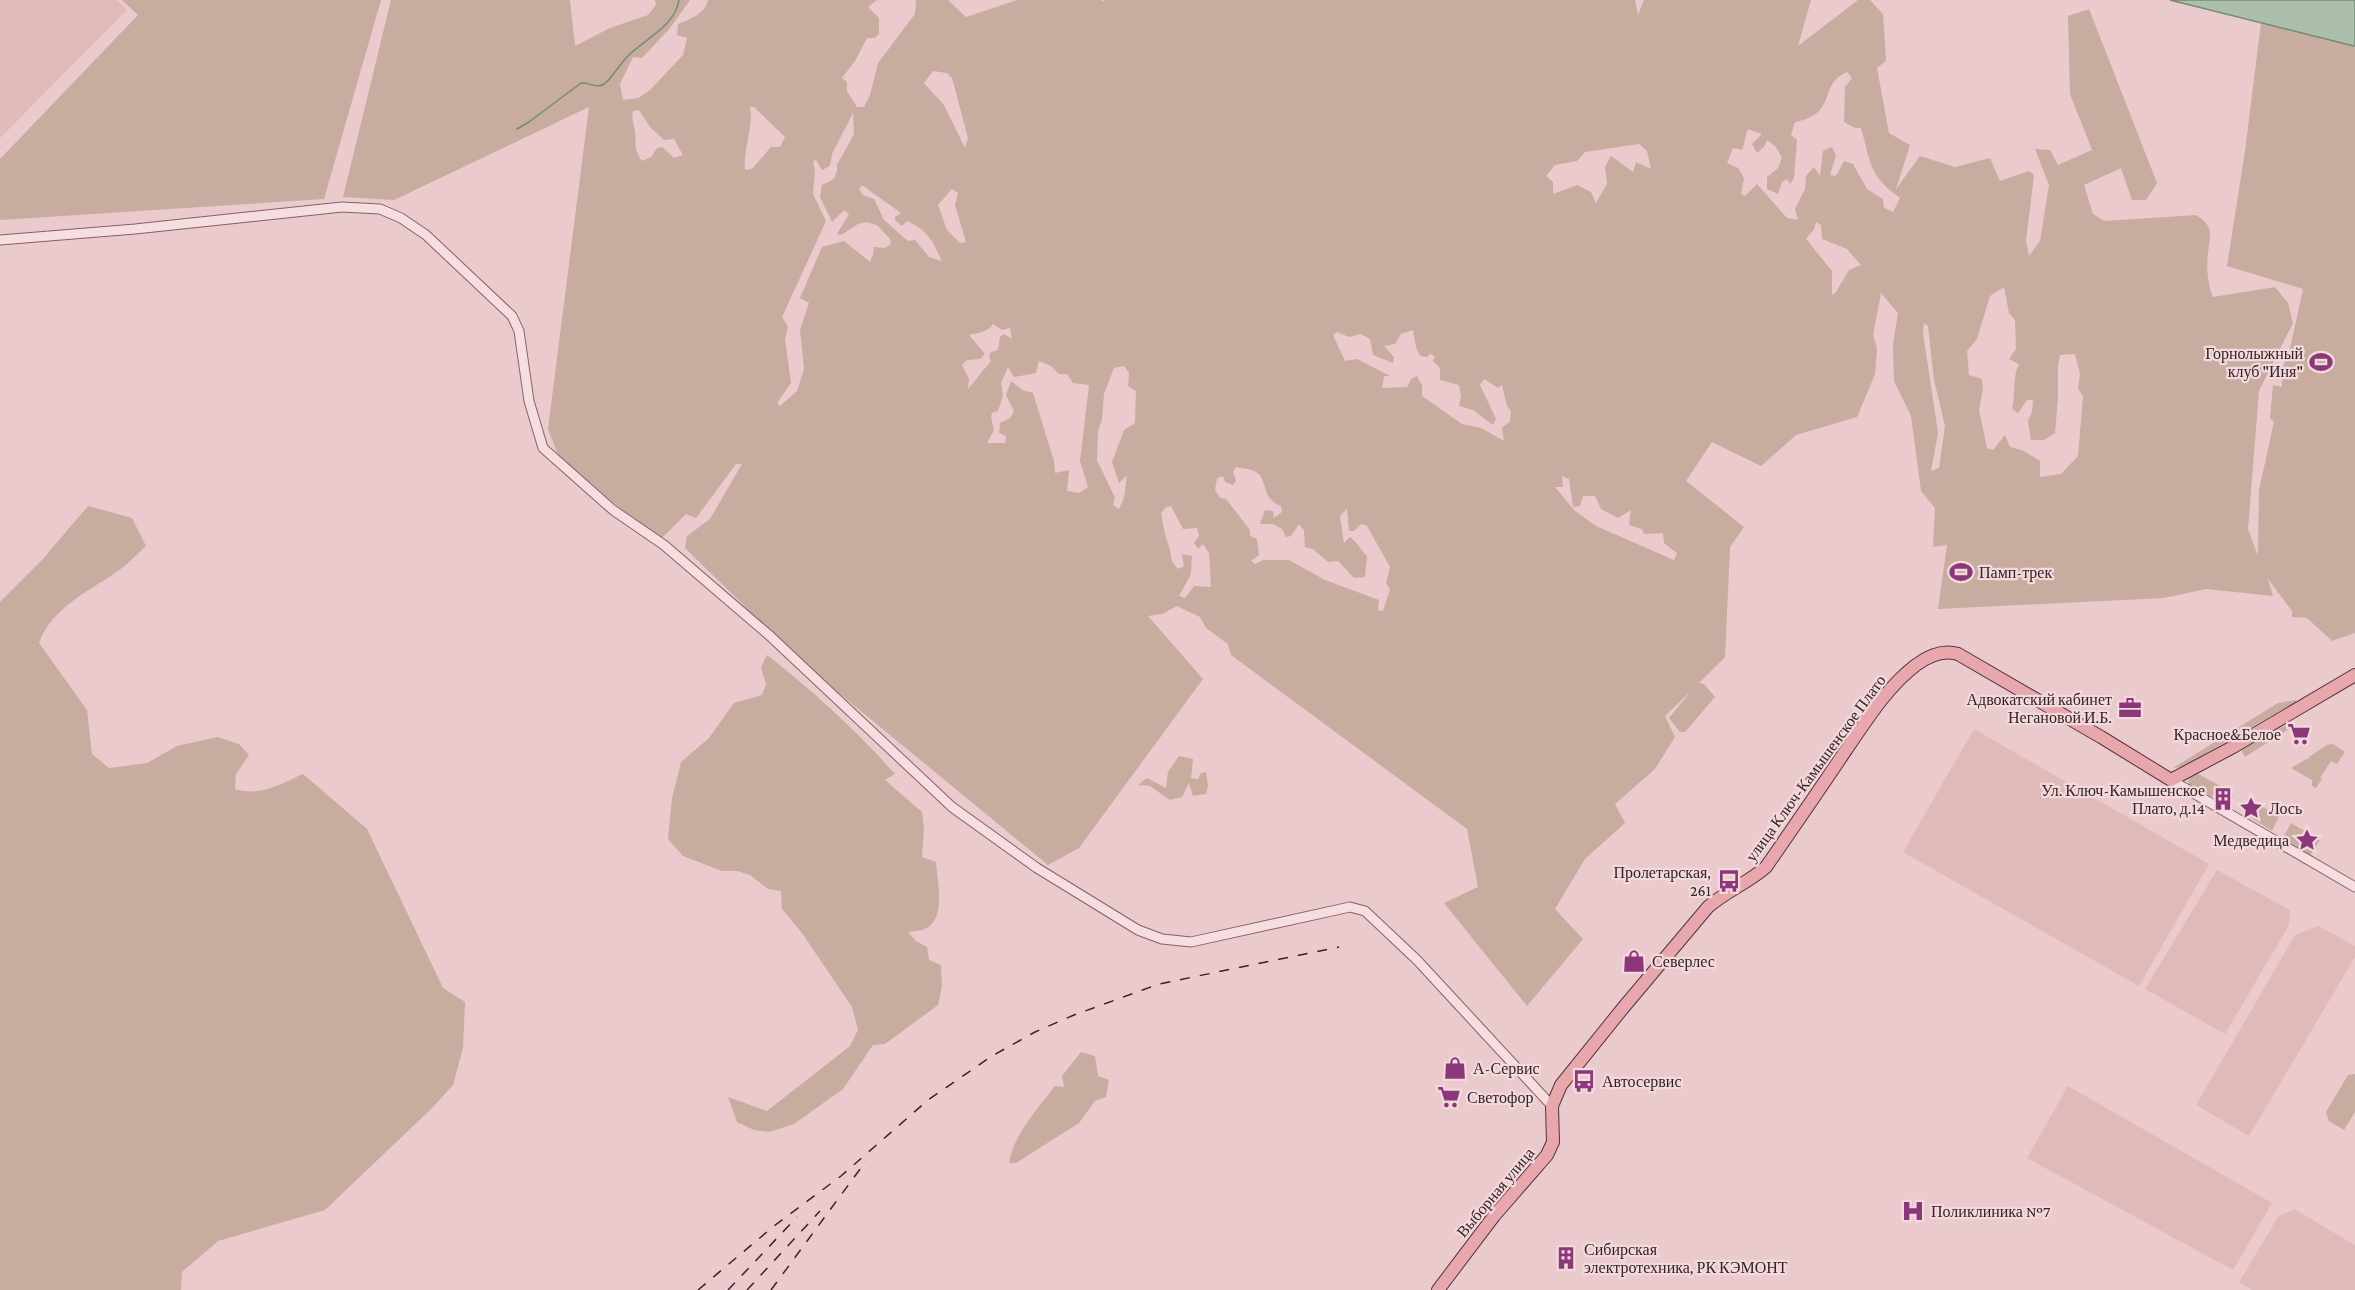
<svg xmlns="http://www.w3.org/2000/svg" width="2355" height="1290" viewBox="0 0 2355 1290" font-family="'Crimson Pro',serif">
<rect width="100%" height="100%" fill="#eacacd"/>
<g fill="#dfbab8">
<path d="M0 0H116L127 10 0 138Z"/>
<path d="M1974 729 2209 864 2139 986 1903 852Z"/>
<path d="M2217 870 2290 910 2289 925 2225 1034 2145 989Z"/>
<path d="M2318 926 2355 946V957L2249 1136 2196 1105 2295 935Z"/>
<path d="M2068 1086 2272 1203 2233 1270 2027 1158Z"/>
<path d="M2294 1209 2355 1245V1290H2252L2239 1282 2278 1217Z"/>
</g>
<g fill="#c7ac9f" fill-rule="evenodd">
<path d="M122 0H381L324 199 0 220V159L138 15Z"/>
<path d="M391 0H570L575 46 610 28 648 15 656 5 655 0H690L670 28 642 58 633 57 620 84 623 100 638 98 650 90 683 55 687 38 677 35 678 24C689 20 706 13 708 0H877L868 7 879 18V34L875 38H867L855 61 842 78 847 82V91L857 107H864L870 95 878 63 915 14 916 0H948L966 17 1017 0H1101L1103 2 1104 0H1635L1638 15 1644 0H1811L1798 46 1858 0H1870L1883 14 1886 61 1877 68 1889 133 1910 145 1896 189 1920 156 1955 167 1990 158 2000 181 2029 171 2034 175 2026 241 2029 256 2040 241 2049 185 2035 149 2050 150 2058 165 2092 150 2070 94 2068 16 2089 9 2157 183 2146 200H2132L2121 168 2084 185 2093 214 2104 221 2196 215C2215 227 2210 235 2208 253 2206 266 2208 286 2213 297L2275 287 2288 303 2293 323 2259 391 2248 529 2258 556 2259 490 2274 422 2270 418 2273 385 2282 387V368L2289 353 2303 289 2227 266 2245 151 2261 23 2355 42V633L2332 641 2307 618 2292 617V611L2268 579 2273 596 2206 589 2164 598 1938 609 1947 545 1933 547 1935 508 1921 491 1911 416 1894 381 1893 344 1898 313 1881 293 1873 335 1877 349 1875 374 1857 417 1796 435 1761 466 1712 442 1686 481 1744 527 1730 547 1725 657 1699 683 1704 684 1715 697 1685 732H1680L1669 718 1691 691 1665 716 1675 737 1655 769 1615 804 1625 823 1585 859 1555 909 1583 939 1527 1006 1444 903 1478 887 1467 829 1231 655 1228 644 1206 628 1200 617 1177 606 1162 614 1148 616 1203 679 1079 848 1048 865 806 666 685 548 687 536 710 519 742 464H736L696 518 686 514 661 539 610 500 558 455 548 429 589 107 394 200 343 197ZM933 71 947 73 952 78 968 138 965 148 944 105 924 83ZM1847 72 1852 78 1845 87 1844 122 1855 128H1861C1871 162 1868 175 1900 198L1893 212 1884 208 1883 199 1867 189 1853 164 1844 161 1836 176 1830 175 1836 156 1832 147 1823 151 1820 176 1814 167 1806 176 1805 189 1795 209 1798 220 1787 218 1757 184 1745 196 1741 194 1744 178 1738 168 1727 163 1733 148 1742 150C1745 143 1745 136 1748 129L1762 134 1752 144 1757 153 1764 147 1767 140 1776 147 1782 158 1778 168 1767 177V189L1778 194 1782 182 1787 179 1790 184 1794 178 1797 140 1791 135 1795 122C1839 114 1817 85 1847 72ZM750 107H754L785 137 780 147H771L752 169 745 170C743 148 754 127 750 107ZM639 110 650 127 664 140 674 139 683 155 674 158 662 147 657 148 651 157 642 161C632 144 637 148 635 131 634 123 631 120 633 111ZM853 113 854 134 837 165V171L834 179 822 185 820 197 832 222 844 210 849 214 837 234 841 235 858 224 866 222 877 225 890 239 891 244 885 248 874 247 873 255 870 262 844 241 822 247 800 298 809 303 800 330 804 369 797 391 780 406 777 403 791 383 785 339 788 327 782 317 826 221 813 194 815 171 813 161 816 160 822 170 830 166 832 154ZM1639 144 1647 151 1651 169 1636 162 1633 172 1611 156 1605 167 1607 184 1596 203 1591 192 1577 185 1553 194V182L1546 176 1555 165 1577 161 1585 152ZM862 185 901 213 895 217V220L902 226 907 221C928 230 933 242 942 261L929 257 915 240 908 241 884 220 874 199 863 195 859 189ZM952 189 958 193 955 205 966 242 960 243 947 230 938 205ZM1816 222 1821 225 1822 239 1847 249 1861 265 1849 270 1836 292 1832 295V271L1806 239 1814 229ZM2004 287 2009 313 2015 320 2016 349 2009 359 2019 364C2012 379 2016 392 2012 409L2018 413 2027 400H2033L2032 412 2028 421 2031 440H2044L2055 433 2058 398V366L2060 355 2075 354 2080 374 2078 389 2083 396 2078 456 2061 474 2040 477V461L2022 450 2010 447 2005 435 1993 450 1987 448 1979 410 1983 388 1982 379 1969 375 1967 351 1977 339 1990 296ZM1924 323 1928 326 1934 380 1945 426 1939 468 1931 471 1938 433 1923 333ZM993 324 1002 330 1010 328 1012 339 1004 334 1000 337 998 350 991 352 989 357 991 361 968 389 969 379 962 365 967 360 980 359 985 354 969 335C978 333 988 332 993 324ZM1413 330 1416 347 1420 356 1427 357 1430 354 1435 356 1433 361 1440 368V380L1459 385 1461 396 1459 406 1473 410 1493 425 1496 419 1480 385 1484 379 1498 388 1502 385 1507 406 1511 411 1510 421 1502 428 1504 441 1481 428 1462 424 1422 396V385L1417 376 1411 379 1407 387 1382 388 1384 376H1390L1357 359 1345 361 1333 335 1337 332 1349 337 1361 334 1370 339 1373 355 1393 363 1394 357 1384 346 1395 344 1401 334ZM1039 361 1051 366 1059 374H1067L1073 383 1089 385 1080 461 1088 487 1079 493 1067 491 1069 470 1055 473 1054 461 1033 393 1022 390 1011 381 1006 395 1014 411 1010 418 1000 423 999 433 1006 436 1005 443H987L994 430 991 417 992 413 998 411 1003 395 1001 383 1008 367 1014 377 1036 373ZM1124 366 1129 373 1128 386 1136 391 1135 423 1124 430 1112 462 1119 483 1127 475 1124 498 1119 509 1113 505 1115 498 1097 460 1098 431 1102 419 1104 394 1114 368ZM1236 467C1242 468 1251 469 1256 472 1268 479 1261 499 1281 506L1282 512 1274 518 1273 511 1265 510 1260 524H1273L1282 529 1286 537 1291 536 1299 524 1304 530 1305 547 1313 549 1328 562 1338 561 1354 578 1365 577 1367 556C1360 549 1358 543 1350 537L1344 543 1340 516 1347 509 1349 531H1354L1361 524 1367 526 1390 567 1386 583 1390 589 1383 611 1378 610 1379 600 1325 580 1289 560H1263L1255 564 1251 561 1259 555 1257 539 1250 536V530L1226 499 1220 498 1215 490 1217 478 1223 476 1225 482 1233 485 1236 481 1233 472ZM1562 476 1569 479 1573 507 1580 506 1583 496H1595L1601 509 1618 518 1631 510 1629 525 1642 529 1644 534 1663 533 1664 543 1677 553 1674 560 1596 526 1575 511 1555 487H1563ZM1171 506 1183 529 1197 528 1199 536 1194 543 1198 549 1203 544 1209 553 1211 587 1194 586 1185 598 1179 596 1191 574 1192 556 1182 554 1184 566 1178 569C1168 557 1173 559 1169 547 1165 536 1163 525 1161 513L1166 507Z"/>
<path d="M88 506 132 518 146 546C138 553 130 562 122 568 91 591 53 605 39 643L87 710 92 754 109 768 147 763 177 746 218 737 239 744 249 755 236 774 235 789C259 797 281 784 303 774L367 829 443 988 465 1002 463 1048 453 1085 432 1108 325 1210 218 1241 182 1272 181 1290H0V602L42 560Z"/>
<path d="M767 655C813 691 856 730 895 774L885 780 922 812 924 829 922 857 936 862C937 882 948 922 922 930 918 931 912 931 908 932L916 941 927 947 929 960 941 965 942 986 938 1005 885 1044 873 1045 843 1089 794 1124 769 1132 754 1130 737 1122 728 1097 767 1111 850 1046 858 1030 852 1007 802 933 782 909 781 891 768 889 750 875 737 871H722L683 856 668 839 672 798 681 762 709 738 734 703 762 695 766 685 761 667Z"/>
<path d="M2296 700V702L2182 767 2173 768 2278 703Z"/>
<path d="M2290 723 2295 725 2245 757 2241 750V747L2248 741 2250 745Z"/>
<path d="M2333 744 2345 752 2337 764 2331 761 2320 778 2322 779 2316 788 2312 786V780L2291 768 2308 758 2309 760V757L2327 745Z"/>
<path d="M1179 756 1193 759 1191 778 1198 779 1201 773 1206 772 1208 786 1206 794 1193 796 1189 783 1182 797 1170 800 1150 786 1138 785 1147 778 1166 788 1168 772Z"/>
<path d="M2195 772 2231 792 2233 796 2231 799 2216 792 2211 797 2197 788 2195 790 2189 786 2188 780Z"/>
<path d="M2252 801 2279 816 2272 831 2244 813 2246 806Z"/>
<path d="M2291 823 2320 840 2309 857 2305 856 2306 852 2283 838Z"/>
<path d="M1081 1052 1095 1056 1098 1076 1109 1080 1106 1097 1095 1101 1079 1123 1016 1163H1009C1013 1135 1038 1109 1055 1086L1064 1087 1062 1076Z"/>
<path d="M2355 1074V1112L2344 1130 2329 1121 2326 1112 2348 1075Z"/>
</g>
<path fill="#acbfaa" stroke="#728d71" stroke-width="1.5" d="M2170 0H2355V46H2354Z"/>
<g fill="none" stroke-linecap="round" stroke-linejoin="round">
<path stroke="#728d71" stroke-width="1.5" d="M517 129 529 122 581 83C589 82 596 89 604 84 611 80 621 62 629 55 646 38 675 26 679 0"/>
<g stroke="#856069" stroke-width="11">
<g id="minor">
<path d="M0 240 135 229 342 207 380 209 401 218 426 235 512 316 519 331 529 401 543 448 613 510 664 545 770 636 952 807 1037 868 1138 930 1162 939 1191 942 1350 907 1365 911 1417 960 1552 1106"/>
<path d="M2171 780 2355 887"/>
</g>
</g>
<g stroke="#53343e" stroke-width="14">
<path id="major" d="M1438 1290 1494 1216 1547 1155 1553 1142 1552 1106 1561 1085 1623 1008 1708 907C1726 891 1748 883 1766 867 1793 828 1820 789 1846 750 1866 721 1887 687 1916 665 1928 656 1942 649 1958 654L2101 737 2171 780 2233 747 2355 675"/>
</g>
<use href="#minor" stroke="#f6dddf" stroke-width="9"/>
<use href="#major" stroke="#e8a7ad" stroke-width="12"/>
<g stroke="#372228" stroke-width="1.5" stroke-dasharray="10 10" stroke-linecap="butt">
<path d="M698 1290 774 1226 841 1176 928 1100 992 1056 1035 1032 1074 1015 1159 984 1339 947"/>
<path d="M728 1290 797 1217"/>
<path d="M747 1290 820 1211"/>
<path d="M771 1290 866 1161"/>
</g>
</g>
<defs>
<g id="stadium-bare" transform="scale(1.8)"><path d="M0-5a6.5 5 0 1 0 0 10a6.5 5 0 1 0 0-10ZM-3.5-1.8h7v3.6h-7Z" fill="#8d377b" stroke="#f2d9db" stroke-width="2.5" paint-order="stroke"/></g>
<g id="office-bare" transform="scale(1.8)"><path d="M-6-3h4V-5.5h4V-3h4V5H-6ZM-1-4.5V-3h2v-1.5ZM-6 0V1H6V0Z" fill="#8d377b" stroke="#f2d9db" stroke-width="2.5" paint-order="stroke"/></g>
<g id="supermarket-bare" transform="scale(1.8)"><path d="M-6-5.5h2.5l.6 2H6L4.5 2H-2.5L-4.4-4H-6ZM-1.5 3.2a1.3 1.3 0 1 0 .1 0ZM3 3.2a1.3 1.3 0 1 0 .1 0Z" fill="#8d377b" stroke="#f2d9db" stroke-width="2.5" paint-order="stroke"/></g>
<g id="building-bare" transform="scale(1.8)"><path d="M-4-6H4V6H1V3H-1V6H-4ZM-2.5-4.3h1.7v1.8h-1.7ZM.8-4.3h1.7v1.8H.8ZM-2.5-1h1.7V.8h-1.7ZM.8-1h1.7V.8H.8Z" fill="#8d377b" stroke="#f2d9db" stroke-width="2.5" paint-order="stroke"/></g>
<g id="sight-bare" transform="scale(1.8)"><path d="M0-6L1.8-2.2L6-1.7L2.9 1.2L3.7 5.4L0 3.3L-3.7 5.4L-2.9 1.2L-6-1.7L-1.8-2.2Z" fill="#8d377b" stroke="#f2d9db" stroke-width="2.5" paint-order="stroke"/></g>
<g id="bus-bare" transform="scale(1.8)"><path d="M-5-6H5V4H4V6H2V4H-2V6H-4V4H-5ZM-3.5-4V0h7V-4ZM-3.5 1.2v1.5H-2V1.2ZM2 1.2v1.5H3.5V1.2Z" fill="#8d377b" stroke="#f2d9db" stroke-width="2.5" paint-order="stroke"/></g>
<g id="shop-bare" transform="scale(1.8)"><path d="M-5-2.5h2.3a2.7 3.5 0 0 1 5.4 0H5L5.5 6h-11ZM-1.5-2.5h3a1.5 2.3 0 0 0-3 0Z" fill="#8d377b" stroke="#f2d9db" stroke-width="2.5" paint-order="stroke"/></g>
<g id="hospital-bare" transform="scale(1.8)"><path d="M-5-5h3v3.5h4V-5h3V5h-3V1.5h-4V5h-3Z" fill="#8d377b" stroke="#f2d9db" stroke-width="2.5" paint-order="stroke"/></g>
</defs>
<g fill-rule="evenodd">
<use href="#stadium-bare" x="2321" y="362"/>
<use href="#stadium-bare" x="1961" y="572"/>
<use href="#office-bare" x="2130" y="708"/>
<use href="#supermarket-bare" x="2299" y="734"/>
<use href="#building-bare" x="2223" y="799"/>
<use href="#sight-bare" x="2251" y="808"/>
<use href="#sight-bare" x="2307" y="840"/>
<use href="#bus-bare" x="1729" y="881"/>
<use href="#shop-bare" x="1634" y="961"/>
<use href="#shop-bare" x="1455" y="1068"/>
<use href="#bus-bare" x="1584" y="1081"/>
<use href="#supermarket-bare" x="1449" y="1097"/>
<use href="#hospital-bare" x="1913" y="1211"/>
<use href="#building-bare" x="1566" y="1258"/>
</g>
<g text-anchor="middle" stroke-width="4.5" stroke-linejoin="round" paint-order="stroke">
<g font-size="16" fill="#372228" stroke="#f2d9db" text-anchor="start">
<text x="2303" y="359" text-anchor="end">Горнолыжный<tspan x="2303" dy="18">клуб "Иня"</tspan></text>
<text x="1979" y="578">Памп-трек</text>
<text x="2112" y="705" text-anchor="end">Адвокатский кабинет<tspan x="2112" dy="18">Негановой И.Б.</tspan></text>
<text x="2281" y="740" text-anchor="end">Красное&amp;Белое</text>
<text x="2205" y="796" text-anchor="end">Ул. Ключ-Камышенское<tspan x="2205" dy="18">Плато, д.14</tspan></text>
<text x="2269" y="814">Лось</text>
<text x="2289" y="846" text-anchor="end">Медведица</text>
<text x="1711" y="878" text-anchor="end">Пролетарская,<tspan x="1711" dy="18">261</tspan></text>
<text x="1652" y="967">Северлес</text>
<text x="1473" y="1074">А-Сервис</text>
<text x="1602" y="1087">Автосервис</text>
<text x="1467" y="1103">Светофор</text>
<text x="1931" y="1217">Поликлиника №7</text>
<text x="1584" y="1255">Сибирская<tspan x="1584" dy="18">электротехника, РК КЭМОНТ</tspan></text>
</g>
<g font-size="16" fill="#372228" stroke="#f2d9db">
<text transform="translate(1815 768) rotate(-54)" y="6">улица Ключ-Камышенское Плато</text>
<text transform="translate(1495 1192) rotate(-50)" y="6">Выборная улица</text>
</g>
</g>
</svg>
